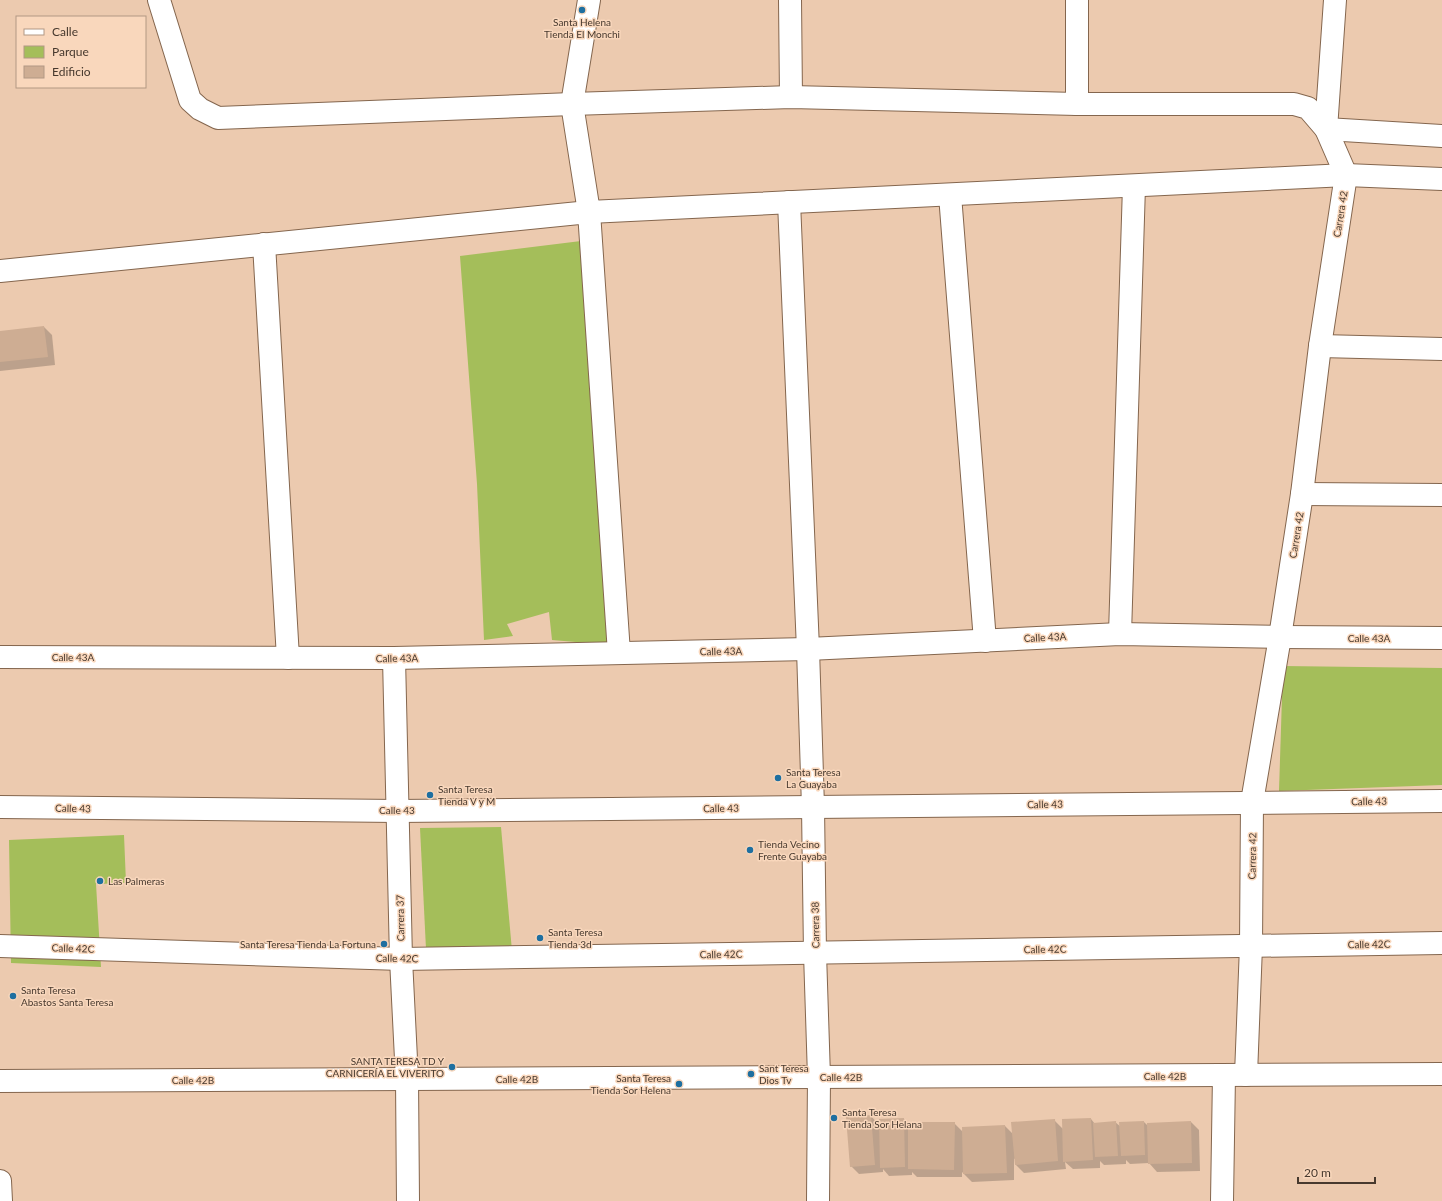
<svg xmlns="http://www.w3.org/2000/svg" width="1442" height="1201" viewBox="0 0 1442 1201" font-family="Lato,sans-serif">
<rect width="100%" height="100%" fill="#eccaaf"/>
<g fill="#a4be5a">
<path d="M581 241 611 645 552 640 549 612 507 624 513 636 484 640 477 484 460 256Z"/>
<path d="M1283 666 1442 668V785L1279 791Z"/>
<path d="M501 827 512 951 426 949 420 828Z"/>
<path d="M124 835 126 883 96 884 101 967 11 963 9 840Z"/>
</g>
<g fill="#0003">
<path d="M44 327 52 335 55 365 0 371V332Z"/>
<path d="M871 1116 880 1126 904 1119 909 1125 954 1123 963 1132 1005 1126 1014 1135 1054 1120 1063 1129 1091 1119 1095 1124 1115 1122 1121 1127 1144 1122 1148 1126 1191 1122 1199 1130 1200 1171 1157 1172 1149 1163 1130 1164 1126 1160V1164L1104 1165 1100 1161V1168L1073 1169 1065 1162 1066 1169 1024 1173 1016 1165V1158L1014 1159V1180L972 1182 962 1172V1177H917L912 1172V1175L889 1176 883 1169V1172L859 1174 851 1166Z"/>
</g>
<g fill="#cead93">
<path d="M44 326 48 357 0 362V331Z"/>
<path d="M871 1115 875 1165 850 1167 846 1117Z"/>
<path d="M904 1118 905 1167 880 1168 879 1119Z"/>
<path d="M1091 1118 1093 1160 1063 1162 1062 1119Z"/>
<path d="M1055 1119 1058 1161 1015 1165 1011 1122Z"/>
<path d="M1116 1121 1118 1156 1095 1157 1093 1123Z"/>
<path d="M1144 1121 1145 1155 1121 1156 1119 1122Z"/>
<path d="M1191 1121 1192 1163 1148 1164 1147 1123Z"/>
<path d="M908 1122H955L954 1170 908 1169Z"/>
<path d="M1005 1125 1007 1173 963 1174 962 1127Z"/>
</g>
<g fill="none" stroke-linecap="round" stroke-linejoin="round">
<g stroke="#84664e" stroke-width="24">
<g id="minor">
<path d="M159 0 190 100 200 109 218 118 572 104 791 97 1077 104H1294L1308 108 1326 129 1442 136"/>
<path d="M589 0 572 104 589 212 1346 175 1442 179"/>
<path d="M790 0 791 97"/>
<path d="M1077 0V104"/>
<path d="M950 195 985 641"/>
<path d="M789 202 808 649 813 807 815 953 819 1077 818 1201"/>
<path d="M264 244 288 658"/>
<path d="M0 271 589 212 619 653"/>
<path d="M1320 346 1442 349"/>
<path d="M1302 494 1442 495"/>
<path d="M1120 634 1134 186"/>
<path d="M0 657 394 658 808 649 1120 634 1280 637 1442 638"/>
<path d="M394 658 401 959 407 1079 408 1201"/>
<path d="M0 807 397 811 1442 801"/>
<path d="M0 946 401 959 1442 943"/>
<path d="M1246 1075 1251 946 1252 802 1280 637 1302 494 1320 346 1346 175 1326 129 1335 0"/>
<path d="M0 1081 1442 1074"/>
<path d="M0 1181 1 1201"/>
<path d="M1222 1201 1224 1075"/>
</g>
</g>
<use href="#minor" stroke="#fff" stroke-width="22"/>
</g>
<g fill="#1e6fa0" stroke="#f9d7bc" stroke-width="1.5">
<circle cx="582" cy="10" r="4"/>
<circle cx="778" cy="778" r="4"/>
<circle cx="430" cy="795" r="4"/>
<circle cx="750" cy="850" r="4"/>
<circle cx="100" cy="881" r="4"/>
<circle cx="540" cy="938" r="4"/>
<circle cx="384" cy="944" r="4"/>
<circle cx="13" cy="996" r="4"/>
<circle cx="452" cy="1067" r="4"/>
<circle cx="751" cy="1074" r="4"/>
<circle cx="679" cy="1084" r="4"/>
<circle cx="834" cy="1118" r="4"/>
</g>
<g text-anchor="middle" stroke-width="3" stroke-linejoin="round" paint-order="stroke">
<g font-size="10" fill="#47392e" stroke="#f9d7bc" text-anchor="start">
<text x="582" y="26" text-anchor="middle">Santa Helena<tspan x="582" dy="12">Tienda El Monchi</tspan></text>
<text x="786" y="776">Santa Teresa<tspan x="786" dy="12">La Guayaba</tspan></text>
<text x="438" y="793">Santa Teresa<tspan x="438" dy="12">Tienda V y M</tspan></text>
<text x="758" y="848">Tienda Vecino<tspan x="758" dy="12">Frente Guayaba</tspan></text>
<text x="108" y="885">Las Palmeras</text>
<text x="548" y="936">Santa Teresa<tspan x="548" dy="12">Tienda 3d</tspan></text>
<text x="376" y="948" text-anchor="end">Santa Teresa Tienda La Fortuna</text>
<text x="21" y="994">Santa Teresa<tspan x="21" dy="12">Abastos Santa Teresa</tspan></text>
<text x="444" y="1065" text-anchor="end">SANTA TERESA TD Y<tspan x="444" dy="12">CARNICERÍA EL VIVERITO</tspan></text>
<text x="759" y="1072">Sant Teresa<tspan x="759" dy="12">Dios Tv</tspan></text>
<text x="671" y="1082" text-anchor="end">Santa Teresa<tspan x="671" dy="12">Tienda Sor Helena</tspan></text>
<text x="842" y="1116">Santa Teresa<tspan x="842" dy="12">Tienda Sor Helana</tspan></text>
</g>
<g font-size="10" fill="#47392e" stroke="#f9d7bc">
<text transform="translate(1340 214) rotate(-81)" y="4">Carrera 42</text>
<text transform="translate(1296 535) rotate(-81)" y="4">Carrera 42</text>
<text transform="translate(1045 637) rotate(-3)" y="4">Calle 43A</text>
<text x="1369" y="642">Calle 43A</text>
<text transform="translate(721 651) rotate(-1)" y="4">Calle 43A</text>
<text x="73" y="661">Calle 43A</text>
<text transform="translate(397 658) rotate(-1)" y="4">Calle 43A</text>
<text transform="translate(1369 801) rotate(-1)" y="4">Calle 43</text>
<text transform="translate(1045 804) rotate(-1)" y="4">Calle 43</text>
<text transform="translate(73 808) rotate(1)" y="4">Calle 43</text>
<text transform="translate(721 808) rotate(-1)" y="4">Calle 43</text>
<text x="397" y="814">Calle 43</text>
<text transform="translate(1252 856) rotate(-89)" y="4">Carrera 42</text>
<text transform="translate(400 918) rotate(-91)" y="4">Carrera 37</text>
<text transform="translate(815 925) rotate(-91)" y="4">Carrera 38</text>
<text transform="translate(1369 944) rotate(-1)" y="4">Calle 42C</text>
<text transform="translate(73 948) rotate(2)" y="4">Calle 42C</text>
<text transform="translate(1045 949) rotate(-1)" y="4">Calle 42C</text>
<text transform="translate(721 954) rotate(-1)" y="4">Calle 42C</text>
<text transform="translate(397 958) rotate(1)" y="4">Calle 42C</text>
<text x="1165" y="1080">Calle 42B</text>
<text x="841" y="1081">Calle 42B</text>
<text x="517" y="1083">Calle 42B</text>
<text x="193" y="1084">Calle 42B</text>
</g>
</g>
<rect x="16" y="16" width="130" height="72" fill="#f9d7bc" stroke="#b29883"/>
<rect x="24" y="29" width="20" height="6" fill="#ffffff" stroke="#b29883"/>
<text x="52" y="36" font-size="12" fill="#47392e">Calle</text>
<rect x="24" y="46" width="20" height="12" fill="#a4be5a" stroke="#b29883"/>
<text x="52" y="56" font-size="12" fill="#47392e">Parque</text>
<rect x="24" y="66" width="20" height="12" fill="#cead93" stroke="#b29883"/>
<text x="52" y="76" font-size="12" fill="#47392e">Edificio</text>
<path d="M1298 1177v6h77v-6" fill="none" stroke="#47392e" stroke-width="2"/>
<text x="1304" y="1177" font-size="12" fill="#47392e" stroke="#f9d7bc" stroke-width="3" paint-order="stroke">20 m</text>
</svg>
